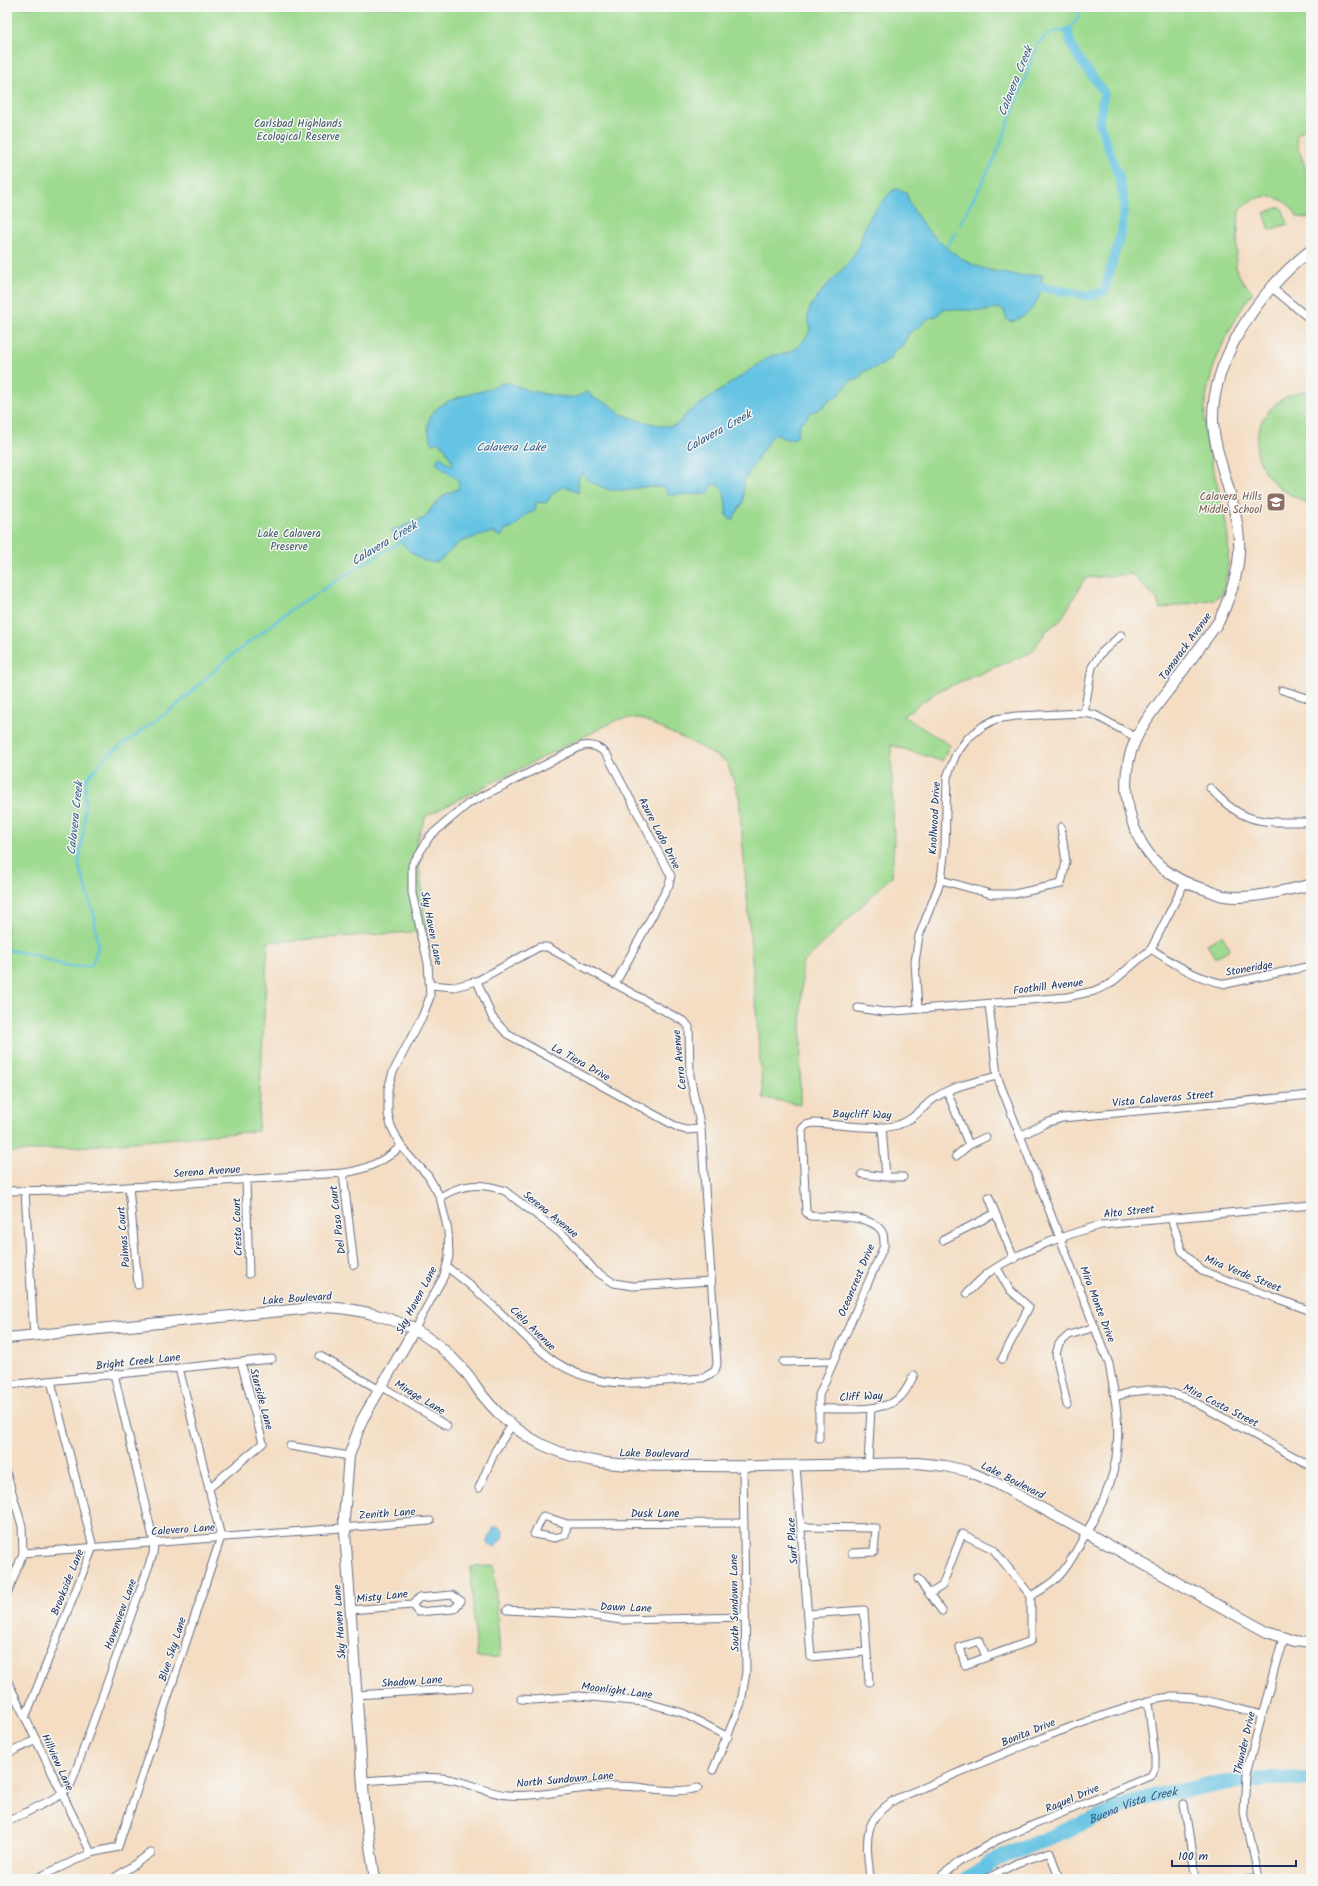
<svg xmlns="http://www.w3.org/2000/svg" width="1318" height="1886" viewBox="0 0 1318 1886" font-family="Kalam,sans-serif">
<rect width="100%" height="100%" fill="#f6f6f2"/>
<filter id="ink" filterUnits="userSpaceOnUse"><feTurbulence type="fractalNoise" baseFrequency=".025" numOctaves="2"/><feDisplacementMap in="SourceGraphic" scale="8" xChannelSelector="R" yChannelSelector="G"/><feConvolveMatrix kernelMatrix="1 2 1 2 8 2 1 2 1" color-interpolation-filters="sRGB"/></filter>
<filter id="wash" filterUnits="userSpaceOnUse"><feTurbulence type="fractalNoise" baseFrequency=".012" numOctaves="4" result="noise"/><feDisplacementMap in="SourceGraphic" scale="16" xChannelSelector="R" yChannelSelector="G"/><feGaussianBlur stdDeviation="0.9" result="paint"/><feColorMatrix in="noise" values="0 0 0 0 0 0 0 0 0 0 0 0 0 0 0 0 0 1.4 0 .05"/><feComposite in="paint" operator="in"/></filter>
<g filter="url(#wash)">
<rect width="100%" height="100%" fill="#f4ddc2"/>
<g fill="#9eda8f" stroke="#5c8476">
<path d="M7 7H1311V129L1302 130 1296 137C1297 147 1301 155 1304 164 1309 180 1311 201 1311 218L1297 217C1291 201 1271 192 1255 199 1249 201 1244 206 1239 210L1236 267 1241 280 1253 292C1227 327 1201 383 1205 427 1206 442 1210 457 1214 472 1225 515 1236 550 1222 594L1214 599 1160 609 1157 599 1131 574 1085 578 1061 620 1046 631 1032 652 938 691 903 716 950 745 942 761 891 745 894 840 892 876 802 964 800 1104 763 1098 739 797 727 762 691 742 639 718 619 719 426 816 416 843 427 931 268 942 258 1131 7 1153Z"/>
<path d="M1280 207 1282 208 1288 224 1270 230 1264 213Z"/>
<path d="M1311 391V506C1298 498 1280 491 1270 479 1239 443 1265 392 1311 391Z"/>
<path d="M1222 935 1230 949 1215 958 1207 944Z"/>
<path d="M494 1566 500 1657 477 1658 470 1567Z"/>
</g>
<g fill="#65c3e3" stroke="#4079a0">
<path d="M897 189 906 192C915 225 950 256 981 268 991 271 1004 273 1014 275 1023 277 1033 274 1042 275L1041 287 1038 292 1040 295C1033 311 1027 315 1012 322L1007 320 1004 310 996 308 986 311 943 309 937 316 929 318 918 328 909 333 903 345 894 351 891 358 882 365 863 372 860 379 850 381 836 398 829 399C825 407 817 411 809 413L807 418 800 423 797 437C787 442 783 437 774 434L759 455 756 463 750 470 747 477 744 478 743 503 735 515 733 520 727 516 724 491 717 484 712 485 710 491 705 494 668 495 664 487H640L630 490H609L589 481 582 473 578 480V493L571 488 562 487 553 493 546 503 536 502 535 511 527 514 512 529H506L501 537 492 532C482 536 469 538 459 543 452 547 444 559 438 561 420 568 401 541 390 531L425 518C433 504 442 494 458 489L459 482C453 474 444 471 436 463L439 456 450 465 453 463 445 448 439 442 433 444C414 407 454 398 482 391 491 389 498 383 507 383 513 383 519 387 525 389 537 393 563 398 576 397 580 396 584 393 587 391 595 402 600 399 610 405 614 407 616 411 619 413 629 418 662 428 673 426 679 425 682 418 686 414L772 355C790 356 804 345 811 328 808 322 807 317 809 310 819 289 841 274 854 255 861 244 862 230 869 218 875 208 885 199 893 190Z"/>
<path d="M494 1527H499L503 1530V1537L495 1547H492L488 1544V1541Z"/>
</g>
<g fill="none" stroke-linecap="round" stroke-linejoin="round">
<g stroke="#65c3e3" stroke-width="2.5">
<path d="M960 224 995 158 1028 71C1031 59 1037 39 1049 34 1054 31 1062 31 1068 31L1078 18 1080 7"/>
<path d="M946 248 956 232"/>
<path d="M7 950 33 954 67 967 91 966 98 948 94 915 79 865 84 825 86 779 108 755 176 706 226 660 292 609 366 562 402 541"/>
</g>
<path stroke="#65c3e3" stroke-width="9" d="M1041 287 1089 296 1104 291 1122 229 1124 202 1119 177 1099 122 1104 93C1092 73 1070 55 1068 31"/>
<path stroke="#65c3e3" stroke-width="15" id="s1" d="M966 1879 995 1860 1136 1801 1162 1794 1223 1783 1276 1778 1311 1780"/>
</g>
</g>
<g filter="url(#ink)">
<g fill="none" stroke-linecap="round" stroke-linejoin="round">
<g stroke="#676c81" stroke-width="9">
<g id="street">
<path d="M1271 287 1311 320"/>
<path d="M1282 690 1311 699"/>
<path d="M1084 713 1092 667 1101 653 1121 635"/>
<path d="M1210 788C1244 826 1263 822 1311 822"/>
<path d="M941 880 991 894H1014L1061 884 1066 862 1061 827"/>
<path d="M1151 949C1176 965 1197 979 1226 984L1311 966"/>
<path d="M477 981 492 1017 507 1034 679 1128 686 1130 701 1129"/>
<path d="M430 985 454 987 477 981 539 947H547L685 1022 689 1027 690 1076 701 1129 717 1364 715 1371 703 1378C673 1380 632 1386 603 1381 557 1372 539 1349 507 1319 488 1300 468 1283 447 1267"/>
<path d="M989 1004 997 1076 1109 1364C1114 1392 1120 1419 1117 1448 1115 1483 1097 1514 1080 1544 1074 1555 1068 1567 1058 1577 1050 1585 1041 1590 1031 1596"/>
<path d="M858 1008 884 1012 1067 997 1094 991 1110 984 1151 949 1185 882"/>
<path d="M918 1009 915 962 919 936 941 880 945 847 947 777 956 754 968 738 983 726 996 719 1016 716 1084 713 1095 715 1137 738"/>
<path d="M947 1091 969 1145"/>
<path d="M882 1127 886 1177"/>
<path d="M1020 1136 1046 1123 1062 1118 1311 1095"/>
<path d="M956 1156 969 1145 986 1137"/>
<path d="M343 1173 354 1265"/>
<path d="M862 1174 886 1177H903"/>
<path d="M246 1179 249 1274"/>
<path d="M129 1187 138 1285"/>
<path d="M7 1191C119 1190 231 1180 343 1173 366 1170 384 1162 401 1146"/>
<path d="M25 1192 34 1336"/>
<path d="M440 1197C462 1184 481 1182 505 1191L567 1238 595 1271 614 1283 633 1286 711 1281"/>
<path d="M989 1197 1014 1259"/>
<path d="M1171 1218 1182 1251 1202 1271 1311 1311"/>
<path d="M943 1240 994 1214"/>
<path d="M997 1268 1009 1289 1029 1307 1002 1359"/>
<path d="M967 1293C973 1287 980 1280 987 1274 1014 1253 1068 1234 1101 1225L1311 1205"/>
<path d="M414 1330 444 1276 449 1256 448 1231 440 1197 428 1176 401 1146 391 1126 388 1114V1089L393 1072 422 1017 430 997 428 963 412 893V865L430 836 469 803 582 746C593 744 599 747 607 755L671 876 669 885 615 984"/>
<path d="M320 1356 380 1390"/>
<path d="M783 1362 833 1361"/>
<path d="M7 1385 272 1359"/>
<path d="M381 1386 447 1426"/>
<path d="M1115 1397 1130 1392 1148 1390H1162L1187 1398 1311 1466"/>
<path d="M1067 1405 1056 1354 1059 1344 1069 1335 1095 1327"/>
<path d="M818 1409C839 1408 884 1413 899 1398 906 1393 910 1382 914 1375"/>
<path d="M819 1438V1395L884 1246C884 1243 884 1237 883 1234 875 1213 828 1217 810 1216L806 1212 802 1129 806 1125 813 1123C836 1124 876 1131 898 1125 913 1120 920 1110 932 1100 950 1086 976 1082 997 1076"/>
<path d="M290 1446 349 1456"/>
<path d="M868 1464 871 1408"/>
<path d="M796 1466 811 1657 866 1652"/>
<path d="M7 1475 22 1526 23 1553 7 1595"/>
<path d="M209 1488 263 1443 241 1362"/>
<path d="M479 1488 495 1451 512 1425"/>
<path d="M567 1524 565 1535 555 1538 534 1534 543 1516 567 1524 744 1523"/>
<path d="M802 1527 876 1528 874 1552 852 1553"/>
<path d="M23 1553 430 1521"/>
<path d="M918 1579 942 1611"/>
<path d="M929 1594 942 1586 962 1534 993 1549 1031 1596"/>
<path d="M350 1610 412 1605 419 1598 452 1595 461 1601 454 1609 418 1612 412 1605"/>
<path d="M507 1610 582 1614 621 1620 745 1617"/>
<path d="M808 1614 864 1610 869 1682"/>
<path d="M986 1657 980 1641 960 1647 965 1665 1031 1641V1596"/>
<path d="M7 1680 91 1853"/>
<path d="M356 1695 469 1688"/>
<path d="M521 1699 534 1700 579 1696 644 1702 683 1713 728 1737"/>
<path d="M25 1718 93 1547 51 1381"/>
<path d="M7 1754 36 1740"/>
<path d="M713 1770 741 1703 746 1672 743 1466"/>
<path d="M363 1781C389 1780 416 1776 442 1778 465 1780 485 1793 507 1795 545 1798 581 1785 619 1786 646 1786 671 1795 698 1788"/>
<path d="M1184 1804 1196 1879"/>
<path d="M7 1822 61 1795 71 1784 153 1554 154 1542 114 1374"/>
<path d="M35 1879 91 1853 118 1847 221 1537 179 1368"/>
<path d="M113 1879 151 1853"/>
<path d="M870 1879C867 1842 860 1821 896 1799 966 1770 1036 1738 1108 1714 1128 1708 1151 1698 1173 1697 1202 1696 1233 1708 1262 1715"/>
<path d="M937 1879 959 1862 997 1840 1151 1776 1155 1768V1757L1148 1702"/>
<path d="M986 1879 1017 1863 1050 1852 1059 1879"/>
<path d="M1245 1879 1258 1877"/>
<path d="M1258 1879 1244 1813 1246 1774 1283 1638"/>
</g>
</g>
<g stroke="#676c81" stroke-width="12">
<g id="secondary">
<path d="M1311 250C1260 289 1205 366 1214 433 1219 466 1234 497 1238 530 1243 562 1232 593 1219 621 1203 643 1187 665 1171 687 1154 709 1135 732 1129 759 1120 797 1133 845 1164 869 1175 878 1190 885 1204 889 1211 891 1218 895 1224 896 1253 900 1283 890 1311 885"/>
<path d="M7 1338 322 1307C361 1308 404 1319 435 1343 447 1351 458 1364 468 1375 473 1381 477 1389 483 1396 499 1416 519 1433 543 1445 594 1470 650 1465 705 1466 776 1467 846 1464 917 1463L945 1466 967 1471 996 1483 1267 1632 1294 1641 1311 1643"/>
<path d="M375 1879 365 1813 344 1518 349 1456 362 1420 414 1330"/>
</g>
</g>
<use href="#street" stroke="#fff" stroke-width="7"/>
<use href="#secondary" stroke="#fff" stroke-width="10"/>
</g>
</g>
<defs>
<g id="school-square" transform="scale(1)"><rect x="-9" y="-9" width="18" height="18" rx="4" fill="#8d6e63" stroke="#f6f6f2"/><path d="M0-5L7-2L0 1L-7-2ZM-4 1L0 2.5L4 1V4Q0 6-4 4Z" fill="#fff"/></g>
</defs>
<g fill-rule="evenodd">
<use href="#school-square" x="1276" y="502"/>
</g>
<g text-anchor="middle" stroke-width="3" stroke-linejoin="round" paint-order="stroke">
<g font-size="11" fill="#3c5a6a" stroke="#f6f6f2">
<text x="298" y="127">Carlsbad Highlands<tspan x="298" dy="13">Ecological Reserve</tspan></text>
<text x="289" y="537">Lake Calavera<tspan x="289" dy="13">Preserve</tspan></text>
</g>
<g font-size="11" fill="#785e54" stroke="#f6f6f2" text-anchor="end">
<text x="1262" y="500">Calavera Hills<tspan x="1262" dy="13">Middle School</tspan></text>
</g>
<g font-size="11" fill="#1b2f5e" stroke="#f6f6f2">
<text transform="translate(1185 646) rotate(-54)" y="4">Tamarack Avenue</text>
<text transform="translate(934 818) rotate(-87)" y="4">Knollwood Drive</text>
<text transform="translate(660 833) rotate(63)" y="4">Azure Lado Drive</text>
<text transform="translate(432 928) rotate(79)" y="4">Sky Haven Lane</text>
<text transform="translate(1249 968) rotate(-10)" y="4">Stoneridge</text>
<text transform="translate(1048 986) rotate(-7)" y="4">Foothill Avenue</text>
<text transform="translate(679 1060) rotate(-96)" y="4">Cerro Avenue</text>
<text transform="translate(581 1062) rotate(29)" y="4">La Tiera Drive</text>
<text transform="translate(1163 1098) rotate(-5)" y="4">Vista Calaveras Street</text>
<text transform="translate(862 1114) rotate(1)" y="4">Baycliff Way</text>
<text transform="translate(207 1171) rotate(-4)" y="4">Serena Avenue</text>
<text transform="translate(1129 1211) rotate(-6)" y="4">Alto Street</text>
<text transform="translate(551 1214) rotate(39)" y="4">Serena Avenue</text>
<text transform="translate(337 1220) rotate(-97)" y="4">Del Paso Court</text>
<text transform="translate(237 1227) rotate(-92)" y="4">Cresta Court</text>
<text transform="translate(123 1237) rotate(-95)" y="4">Palmas Court</text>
<text transform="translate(1243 1273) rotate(22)" y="4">Mira Verde Street</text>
<text transform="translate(856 1280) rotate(-67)" y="4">Oceancrest Drive</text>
<text transform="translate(297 1298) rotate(-4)" y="4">Lake Boulevard</text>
<text transform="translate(416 1300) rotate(-62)" y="4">Sky Haven Lane</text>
<text transform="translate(1098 1304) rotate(69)" y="4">Mira Monte Drive</text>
<text transform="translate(533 1328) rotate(44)" y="4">Cielo Avenue</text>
<text transform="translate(138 1361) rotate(-6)" y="4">Bright Creek Lane</text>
<text transform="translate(861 1396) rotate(-3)" y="4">Cliff Way</text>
<text transform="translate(420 1397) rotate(31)" y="4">Mirage Lane</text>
<text transform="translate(262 1399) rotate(75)" y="4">Starside Lane</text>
<text transform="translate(1221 1405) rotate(27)" y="4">Mira Costa Street</text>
<text transform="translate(654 1453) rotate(1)" y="4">Lake Boulevard</text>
<text transform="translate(1013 1480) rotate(27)" y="4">Lake Boulevard</text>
<text transform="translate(387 1513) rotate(-4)" y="4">Zenith Lane</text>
<text x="655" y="1517">Dusk Lane</text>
<text transform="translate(183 1529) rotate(-4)" y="4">Calevero Lane</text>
<text transform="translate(792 1541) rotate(-94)" y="4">Surf Place</text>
<text transform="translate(67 1582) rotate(-68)" y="4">Brookside Lane</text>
<text transform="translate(382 1596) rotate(-6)" y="4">Misty Lane</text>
<text transform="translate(734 1603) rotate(-91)" y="4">South Sundown Lane</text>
<text transform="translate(626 1607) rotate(2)" y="4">Dawn Lane</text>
<text transform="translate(120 1614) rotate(-70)" y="4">Havenview Lane</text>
<text transform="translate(339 1622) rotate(-94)" y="4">Sky Haven Lane</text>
<text transform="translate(172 1649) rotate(-72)" y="4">Blue Sky Lane</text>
<text transform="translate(412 1681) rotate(-4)" y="4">Shadow Lane</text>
<text transform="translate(617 1690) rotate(7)" y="4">Moonlight Lane</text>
<text transform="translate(1028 1732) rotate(-22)" y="4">Bonita Drive</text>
<text transform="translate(1244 1743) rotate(-77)" y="4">Thunder Drive</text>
<text transform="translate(58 1762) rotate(65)" y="4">Hillview Lane</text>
<text transform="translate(565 1779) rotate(-5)" y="4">North Sundown Lane</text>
<text transform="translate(1072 1798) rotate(-23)" y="4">Raquel Drive</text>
</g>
<g font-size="12" font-style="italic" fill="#315b86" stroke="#f6f6f2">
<text transform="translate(1015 81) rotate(-68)" y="4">Calavera Creek</text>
<text transform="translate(718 431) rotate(-29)" y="4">Calavera Creek</text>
<text x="511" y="451">Calavera Lake</text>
<text transform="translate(384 543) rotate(-31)" y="4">Calavera Creek</text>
<text transform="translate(75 818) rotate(-84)" y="4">Calavera Creek</text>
<text dy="4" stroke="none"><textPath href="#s1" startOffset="183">Buena Vista Creek</textPath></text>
</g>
</g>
<rect width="1318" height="1886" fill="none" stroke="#f6f6f2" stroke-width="24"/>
<path d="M1172 1860v6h124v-6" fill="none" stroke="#1b2f5e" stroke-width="2"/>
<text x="1178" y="1860" font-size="12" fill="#1b2f5e" stroke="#f6f6f2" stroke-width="3" paint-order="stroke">100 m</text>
</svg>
